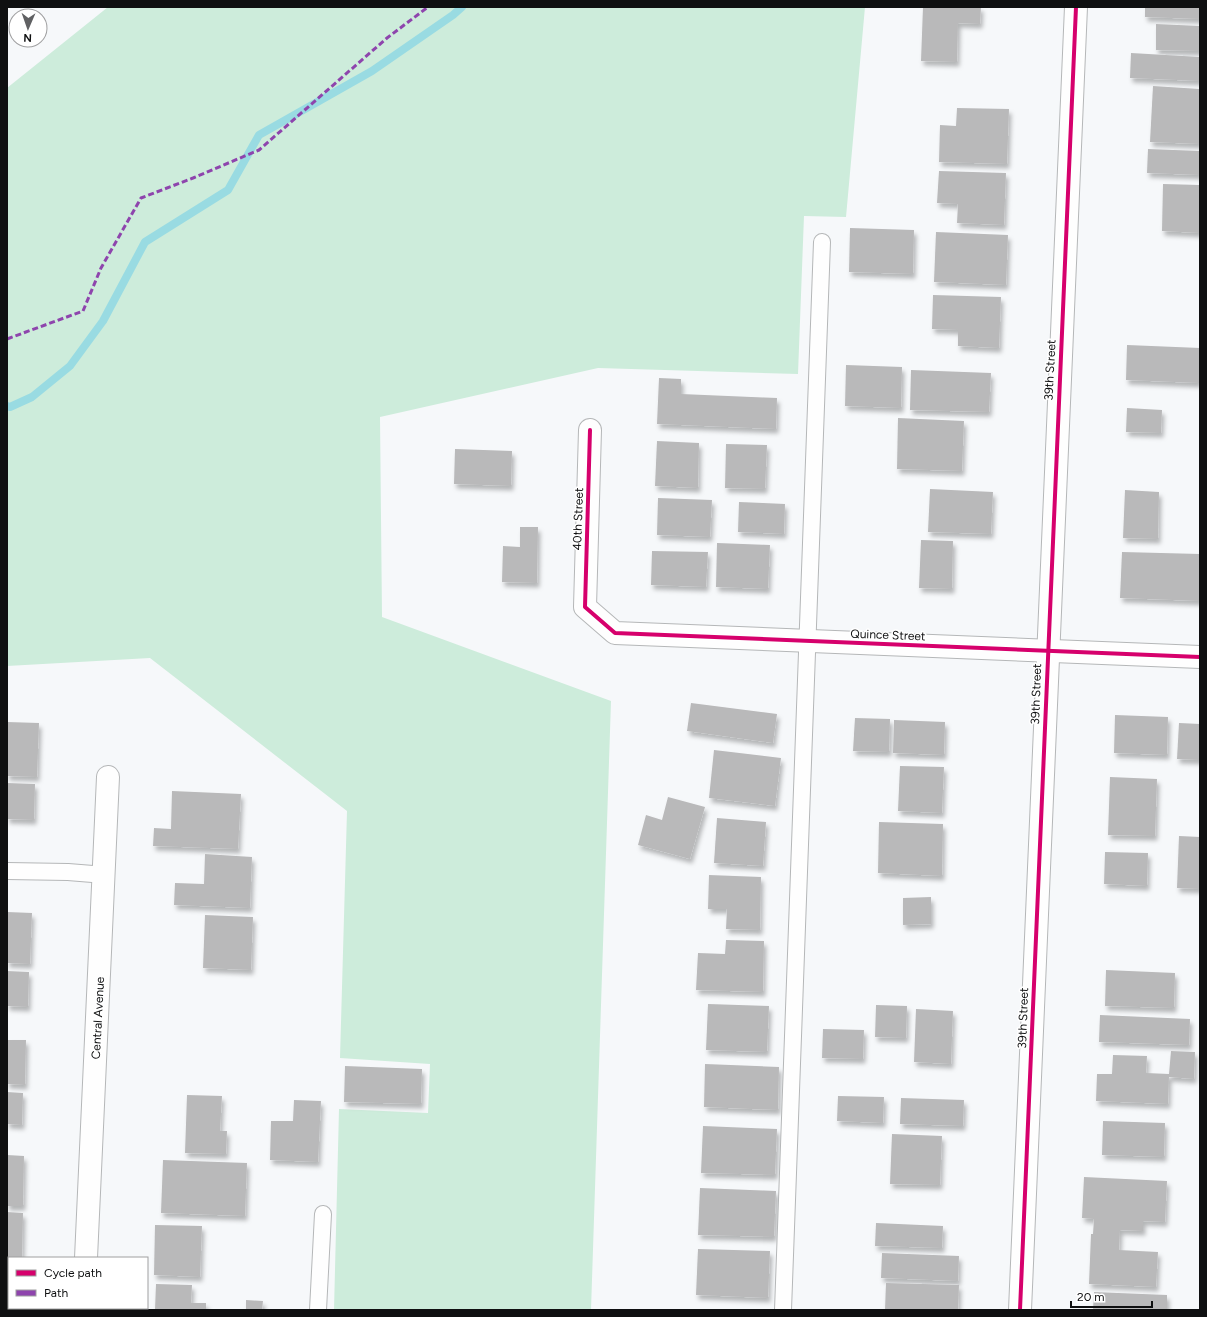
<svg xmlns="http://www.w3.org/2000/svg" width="1207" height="1317" viewBox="0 0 1207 1317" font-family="Figtree,sans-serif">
<defs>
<filter id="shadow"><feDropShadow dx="2.5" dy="4.5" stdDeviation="2" flood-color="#0004"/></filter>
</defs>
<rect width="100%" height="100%" fill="#f6f8fa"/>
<path fill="#cdecdb" d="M108 7H865L846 217 804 216 798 374 598 368 380 417 382 617 611 701 591 1310H334L339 1109 428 1113 430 1064 340 1058 347 811 150 658 7 666V88Z"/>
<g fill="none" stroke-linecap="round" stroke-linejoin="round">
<path stroke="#99dbe2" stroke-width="8" d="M7 406 10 407 32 397 70 366 103 321 145 242 228 190 259 135 372 71 453 15 462 7"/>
</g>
<g fill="#b9b9ba" filter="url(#shadow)">
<path d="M923 7H981L980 24 958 23 957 62 921 61Z"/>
<path d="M1145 7H1200V19L1145 17Z"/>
<path d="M1156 24 1200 26V51L1156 50Z"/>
<path d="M1131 53 1200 57V81L1130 78Z"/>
<path d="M1153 86 1200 89V144L1150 142Z"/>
<path d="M957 108 1009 109 1007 164 939 162 940 125 956 126Z"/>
<path d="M1148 149 1200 151V175L1147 173Z"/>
<path d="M939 171 1006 173 1004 225 957 223 958 204 937 203Z"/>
<path d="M1163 184 1200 185V233L1162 231Z"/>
<path d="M850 228 914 230 913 274 849 272Z"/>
<path d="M936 232 1008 235 1006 285 934 282Z"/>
<path d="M933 295 1001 297 999 348 958 346V330L932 329Z"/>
<path d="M1127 345 1200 348 1199 383 1126 380Z"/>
<path d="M846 365 902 367 901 408 845 406Z"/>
<path d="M911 370 991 373 989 412 910 410Z"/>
<path d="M659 378 681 379V394L777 398 776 429 657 424Z"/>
<path d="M1127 408 1162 410 1161 433 1126 432Z"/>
<path d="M898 418 964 421 962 471 897 469Z"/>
<path d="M657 441 699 443 698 488 655 486Z"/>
<path d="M726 444 767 445 765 489 725 488Z"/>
<path d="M455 449 512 451 511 486 454 484Z"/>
<path d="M930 489 993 492 991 534 928 532Z"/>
<path d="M1125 490 1159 492 1158 539 1123 538Z"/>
<path d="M658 498 712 500 710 537 657 535Z"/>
<path d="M739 502 785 504 784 534 738 532Z"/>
<path d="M520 527H538L537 583 502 582 503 546 520 547Z"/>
<path d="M921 540 953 541 952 589 919 588Z"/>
<path d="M717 543 770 545 768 589 716 587Z"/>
<path d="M652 551 708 552 706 587 651 585Z"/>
<path d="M1122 552 1200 554V601L1120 598Z"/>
<path d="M691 703 777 714 773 743 687 731Z"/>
<path d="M1115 715 1168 717 1167 755 1114 753Z"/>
<path d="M855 718 890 719 889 752 853 751Z"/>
<path d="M894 720 945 722 944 755 893 753Z"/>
<path d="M7 722 39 723 37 777 7 776Z"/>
<path d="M1179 723 1200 724V760L1177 759Z"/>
<path d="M714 750 781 758 775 806 709 798Z"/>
<path d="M900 766 944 767 942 813 898 811Z"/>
<path d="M1110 777 1157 779 1155 836 1108 835Z"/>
<path d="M7 783 35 784 34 820 7 819Z"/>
<path d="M172 791 241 794 238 849 153 846 154 828 171 829Z"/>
<path d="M668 797 705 807 690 859 638 845 646 815 662 820Z"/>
<path d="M717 818 766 822 763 866 714 863Z"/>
<path d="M879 822 943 824 942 876 878 873Z"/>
<path d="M1179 836 1200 837V889L1177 888Z"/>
<path d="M1105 852 1148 853 1147 886 1104 884Z"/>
<path d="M205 854 252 857 250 908 174 905 175 883 204 884Z"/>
<path d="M709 875 761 877 760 930 726 929 727 909H708Z"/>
<path d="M931 897V924L903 925V898Z"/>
<path d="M7 912 32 913 30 964 7 963Z"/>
<path d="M205 915 253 917 251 970 203 968Z"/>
<path d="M726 940 764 941 763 992 696 990 698 953 725 954Z"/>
<path d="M1106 970 1175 973 1174 1008 1105 1006Z"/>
<path d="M7 971 29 972 28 1007 7 1006Z"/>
<path d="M708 1004 769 1006 767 1052 706 1050Z"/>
<path d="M876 1005 907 1006 906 1038 875 1037Z"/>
<path d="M916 1009 953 1011 951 1064 914 1062Z"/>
<path d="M1100 1015 1190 1019 1189 1045 1099 1042Z"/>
<path d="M823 1029 864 1030 863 1059 822 1058Z"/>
<path d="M7 1040H26L25 1085 7 1084Z"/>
<path d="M1171 1051 1195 1052 1194 1079 1169 1077 1168 1104 1096 1101 1097 1074H1112L1113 1055 1147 1056 1146 1073 1169 1074Z"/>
<path d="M705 1064 779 1067 778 1110 704 1107Z"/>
<path d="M345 1066 422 1069 421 1104 344 1102Z"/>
<path d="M7 1092 23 1093 22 1125 7 1124Z"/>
<path d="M187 1095 222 1096 220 1131H227L226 1154 185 1153Z"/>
<path d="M838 1096 884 1097 883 1123 837 1121Z"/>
<path d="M901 1098 964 1100 963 1126 900 1124Z"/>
<path d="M294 1100 321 1101 318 1162 270 1160 271 1121H293Z"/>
<path d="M1103 1121 1165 1123 1164 1157 1102 1155Z"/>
<path d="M703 1126 777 1129 775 1175 701 1173Z"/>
<path d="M892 1134 942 1136 940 1185 890 1184Z"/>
<path d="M7 1155 24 1156 23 1206H7Z"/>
<path d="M163 1160 247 1163 245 1216 161 1213Z"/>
<path d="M1084 1177 1167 1181 1165 1222 1143 1221V1231L1120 1230 1119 1250 1158 1252 1156 1287 1089 1284 1091 1234H1093L1094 1219 1082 1218Z"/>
<path d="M700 1188 776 1191 774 1237 698 1235Z"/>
<path d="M7 1212 23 1213 22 1258H9V1268H7Z"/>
<path d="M876 1223 943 1226 942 1248 875 1246Z"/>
<path d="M155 1225 202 1226 200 1277 154 1275Z"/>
<path d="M698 1249 770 1251 768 1298 696 1295Z"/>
<path d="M882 1253 959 1256 958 1281 881 1278Z"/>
<path d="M7 1274H9V1308H17V1310H7Z"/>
<path d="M886 1283 959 1285 958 1310H885Z"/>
<path d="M156 1284 192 1285 191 1303H206V1310H155Z"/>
<path d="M1094 1292 1167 1295V1310H1093Z"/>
<path d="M246 1300 263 1301 262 1310H246Z"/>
</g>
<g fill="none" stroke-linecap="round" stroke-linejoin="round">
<g stroke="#b5b7b8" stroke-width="18">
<g id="lane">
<path d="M7 871 68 872 105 875"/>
<path d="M318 1310 323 1214"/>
<path d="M783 1310 822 242"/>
</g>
</g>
<g stroke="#b5b7b8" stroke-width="24">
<g id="street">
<path d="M590 430 585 607 615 633 1200 657"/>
<path d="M86 1258 108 777"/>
<path d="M84 1310V1308"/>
<path d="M1020 1310 1076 7"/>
</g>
</g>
<use href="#lane" stroke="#fefefe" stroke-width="16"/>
<use href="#street" stroke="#fefefe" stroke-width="22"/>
<path stroke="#8e44ad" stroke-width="3" stroke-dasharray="6 3" stroke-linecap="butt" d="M7 339 83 311 101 268 141 198 193 178 259 150 387 38 428 7"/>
<g stroke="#fff" stroke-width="6">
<g id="cycleway">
<path d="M590 430 585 607 615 633 1200 657"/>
<path d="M1020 1310 1076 7"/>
</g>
</g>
<use href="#cycleway" stroke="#d6006c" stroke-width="4"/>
</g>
<g text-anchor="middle" stroke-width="3" stroke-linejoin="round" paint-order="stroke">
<g font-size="12" fill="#0f1011" stroke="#fff">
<text transform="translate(1050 370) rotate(-87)" y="4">39th Street</text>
<text transform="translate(578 519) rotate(-88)" y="4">40th Street</text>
<text transform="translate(888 635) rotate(2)" y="4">Quince Street</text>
<text transform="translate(1036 694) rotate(-88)" y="4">39th Street</text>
<text transform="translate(98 1018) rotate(-87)" y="4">Central Avenue</text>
<text transform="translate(1023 1018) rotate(-88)" y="4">39th Street</text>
</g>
</g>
<rect width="1207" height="1317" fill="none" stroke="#0f1011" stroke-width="16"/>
<rect x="8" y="1257" width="140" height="52" fill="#ffffff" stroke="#9f9fa0"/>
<rect x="16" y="1270" width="20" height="6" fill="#d6006c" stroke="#9f9fa0"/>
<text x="44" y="1277" font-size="12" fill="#0f1011">Cycle path</text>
<rect x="16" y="1290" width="20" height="6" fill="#8e44ad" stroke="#9f9fa0"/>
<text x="44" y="1297" font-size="12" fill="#0f1011">Path</text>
<g transform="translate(28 28) rotate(182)"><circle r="19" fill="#ffffff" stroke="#9f9fa0"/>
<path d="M0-3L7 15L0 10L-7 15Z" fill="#606163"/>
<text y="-6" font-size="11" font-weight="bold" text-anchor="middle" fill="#0f1011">N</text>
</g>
<path d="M1071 1301v6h81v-6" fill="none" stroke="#0f1011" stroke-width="2"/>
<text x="1077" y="1301" font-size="12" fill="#0f1011" stroke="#ffffff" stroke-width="3" paint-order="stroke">20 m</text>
</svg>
